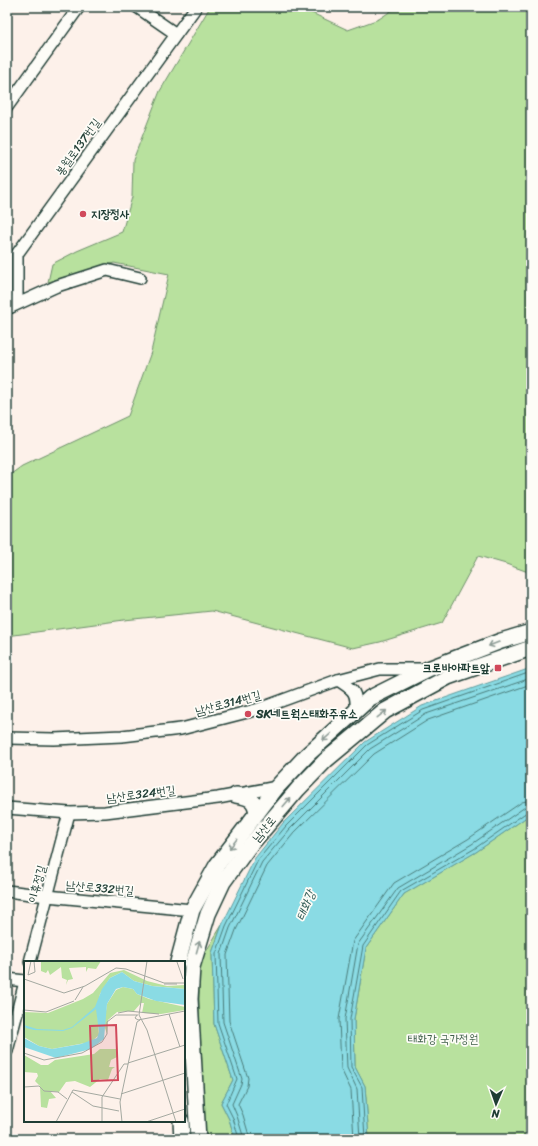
<svg xmlns="http://www.w3.org/2000/svg" width="538" height="1146" viewBox="0 0 538 1146" font-family="Sriracha,'Poor Story',sans-serif">
<rect width="100%" height="100%" fill="#fdf1ea"/>
<filter id="ink" filterUnits="userSpaceOnUse"><feTurbulence type="fractalNoise" baseFrequency=".025" numOctaves="2"/><feDisplacementMap in="SourceGraphic" scale="8" xChannelSelector="R" yChannelSelector="G"/><feConvolveMatrix kernelMatrix="1 2 1 2 8 2 1 2 1" color-interpolation-filters="sRGB"/></filter>
<g filter="url(#ink)">
<g fill="#b8e19e" stroke="#6c8f69">
<path d="M210 7H299L348 30 379 19 397 7H531V573L506 564 478 556 442 623 380 642 353 648 212 611 124 620 7 636V477L22 466 128 416 151 352 169 274 114 263 48 282 52 264 77 251 122 232 132 197 133 160 160 91Z"/>
<path d="M531 814V1139H369L365 1086 355 1067 354 1019 366 948 404 894 476 852Z"/>
<path d="M222 925 212 953 214 1024 233 1080 221 1103 229 1119 235 1139H199V963Z"/>
</g>
<path fill="#8adbe4" stroke="#5f9c9e" d="M531 668V814L476 852 404 894 366 948 354 1019 355 1067 365 1086 369 1139H235L229 1119 221 1103 233 1080 214 1024 212 953 222 925 255 858 283 823 365 742 422 706Z"/>
<g fill="none" stroke-linecap="round" stroke-linejoin="round">
<g stroke="#4a7c7a" stroke-width="1">
<path d="M239 1139 233 1118 226 1104 237 1079 218 1023 216 954 226 926 258 860 286 826 367 745 423 710 531 672"/>
<path d="M244 1139 237 1116 232 1104 241 1084 242 1079 223 1022 221 954 230 928 262 862 290 829 370 749 426 714 531 678"/>
<path d="M250 1139 243 1115 238 1104 247 1086 248 1078 229 1021 227 955 236 930 267 866 294 833 374 754 428 720 531 684"/>
<path d="M354 1139 351 1090 341 1069 339 1019 353 941 394 883 468 839 522 802 531 800"/>
<path d="M360 1139 357 1089 347 1068 345 1019 358 944 398 888 472 844 525 807 531 806"/>
<path d="M365 1139 362 1087 351 1067 350 1019 363 946 401 891 474 849 527 812 531 811"/>
</g>
<g stroke="#1f3d34" stroke-width="14">
<g id="minor">
<path d="M137 7 176 34"/>
<path d="M7 107 79 7"/>
<path d="M11 307 17 297V254L196 7"/>
<path d="M11 307 57 286 107 270 140 278"/>
<path d="M338 680C353 690 357 691 356 710"/>
<path d="M7 738 54 739 122 736 181 729 259 709 338 680 380 669H427"/>
<path d="M7 808 69 813 105 812 218 798 277 787"/>
<path d="M7 891 47 896 192 910"/>
<path d="M30 962 69 813"/>
<path d="M7 979 25 981"/>
<path d="M7 1051 25 982"/>
</g>
</g>
<g stroke="#1f3d34" stroke-width="18">
<g id="major">
<path d="M236 795C249 797 255 799 257 813"/>
<path d="M178 962 192 910 217 865 277 787 307 755 370 698 428 669 501 641 531 632"/>
<path d="M181 1121 182 1139"/>
<path d="M198 1139 190 999 192 967 208 914 223 882 247 849 298 789 326 760 385 711 448 677 531 648"/>
</g>
</g>
<use href="#minor" stroke="#fdfcf7" stroke-width="11"/>
<use href="#major" stroke="#fdfcf7" stroke-width="15"/>
</g>
<defs><path id="oneway-shaft" d="M-6 0H5M1.5-3L5.5 0L1.5 3" fill="none" stroke-width="1.6" stroke-linecap="round" stroke-linejoin="round"/></defs>
<g stroke="#8e9c96">
<use href="#oneway-shaft" transform="translate(494 644) rotate(159)"/>
<use href="#oneway-shaft" transform="translate(382 714) rotate(-38)"/>
<use href="#oneway-shaft" transform="translate(327 737) rotate(138)"/>
<use href="#oneway-shaft" transform="translate(287 802) rotate(-50)"/>
<use href="#oneway-shaft" transform="translate(233 844) rotate(128)"/>
<use href="#oneway-shaft" transform="translate(198 947) rotate(-74)"/>
</g>
</g>
<g fill="#d1495b" stroke="#fdfcf7" stroke-width="1.5">
<circle cx="83" cy="214" r="4"/>
<rect x="494" y="664" width="8" height="8" rx="2"/>
<circle cx="248" cy="714" r="4"/>
</g>
<g text-anchor="middle" stroke-width="3.5" stroke-linejoin="round" paint-order="stroke">
<g font-size="12" fill="#1f3d34" stroke="#fdfcf7">
<text transform="translate(78 147) rotate(-54)" y="4">봉월로137번길</text>
<text transform="translate(228 703) rotate(-15)" y="4">남산로314번길</text>
<text transform="translate(141 794) rotate(-7)" y="4">남산로324번길</text>
<text transform="translate(264 829) rotate(-50)" y="4">남산로</text>
<text transform="translate(37 884) rotate(-75)" y="4">이휴정길</text>
<text transform="translate(100 888) rotate(5)" y="4">남산로332번길</text>
</g>
<g font-size="12" font-weight="bold" fill="#1f3d34" stroke="#fdfcf7" text-anchor="start">
<text x="91" y="218">지장정사</text>
<text x="490" y="672" text-anchor="end">크로바아파트앞</text>
<text x="256" y="718">SK네트웍스태화주유소</text>
</g>
<g font-size="12" fill="#3e5e49" stroke="#fdfcf7">
<text x="443" y="1043">태화강 국가정원</text>
</g>
<g font-size="13" font-style="italic" fill="#345d57" stroke="#fdfcf7">
<text transform="translate(305 905) rotate(-68)" y="5">태화강</text>
</g>
</g>
<g transform="translate(24 961)">
<rect width="161" height="161" fill="#fdf1ea"/>
<path d="M17 0H77L72 8 64 7 62 11V6L45 7 49 18 44 19 42 24 43 19 38 17 37 6 26 14 24 9 22 12 17 10ZM100 9 123 20 143 25 161 24V28L128 25 110 20 98 11 86 17 76 33 73 46 75 74 67 81 28 88 15 85 0 76V51L24 52 59 38 69 32 86 12ZM99 26 109 28 113 33 125 38 161 46V49L137 53 118 52 120 42H117L110 50 93 51 84 59 83 73 80 64 83 43 92 29ZM76 88H93V96L87 99 85 106H91L88 108 84 119 76 118 66 126 51 120 42 121 35 131 26 130 32 137 25 138 23 147 17 146 16 125 11 120 14 115 13 112 0 111V94L17 104H24L31 99 70 93Z" fill="#b8e19e"/>
<path d="M98 11 110 20 128 25 161 28V44L132 40 113 33 109 28 99 26 92 28 83 43 80 78 67 88 32 97 0 86V77L15 85 28 88 57 83 73 77 75 71 72 48 48 67 39 70 10 69 2 67 0 64 13 68 39 69 48 66 71 46 78 28 86 17Z" fill="#8adbe4"/>
<path fill="none" stroke="#a4a9a1" stroke-width="1" d="M153 1 159 18M4 14 11 11 10 0M4 14 7 0M0 18 40 32 61 25 92 7 102 8 140 22H161M140 23H153M51 39 59 26M0 49 22 51 50 40M94 52 104 50 135 53M145 53 156 86M113 54 111 57 114 59 161 50M115 54 123 69 152 161M115 54 123 0M0 92 20 99 58 92 78 81 83 73V61L92 54H114M104 102 161 84M0 126 15 125 20 130 34 131 43 138M48 131 69 145 95 150M97 133 161 112M32 161 49 129 96 138M78 161V136L100 103H104M98 161 96 141 113 61 116 59M122 161 161 148"/>
<path fill="#d1495b" fill-opacity="0.15" stroke="#d1495b" stroke-width="2" d="M92 64 94 119 68 120 66 65Z"/>
<rect width="161" height="161" fill="none" stroke="#1f3d34" stroke-width="2"/>
</g>
<rect width="538" height="1146" fill="none" stroke="#fdfcf7" stroke-width="24"/>
<rect x="12" y="12" width="514" height="1122" fill="none" stroke="#1f3d34" stroke-width="1.5" filter="url(#ink)"/>
<g transform="translate(496 1104) rotate(182)" stroke="#fdfcf7" stroke-width="3" paint-order="stroke">
<path d="M0-3L7 15L0 10L-7 15Z" fill="#1f3d34"/>
<text y="-6" font-size="11" font-weight="bold" text-anchor="middle" fill="#1f3d34">N</text>
</g>
</svg>
